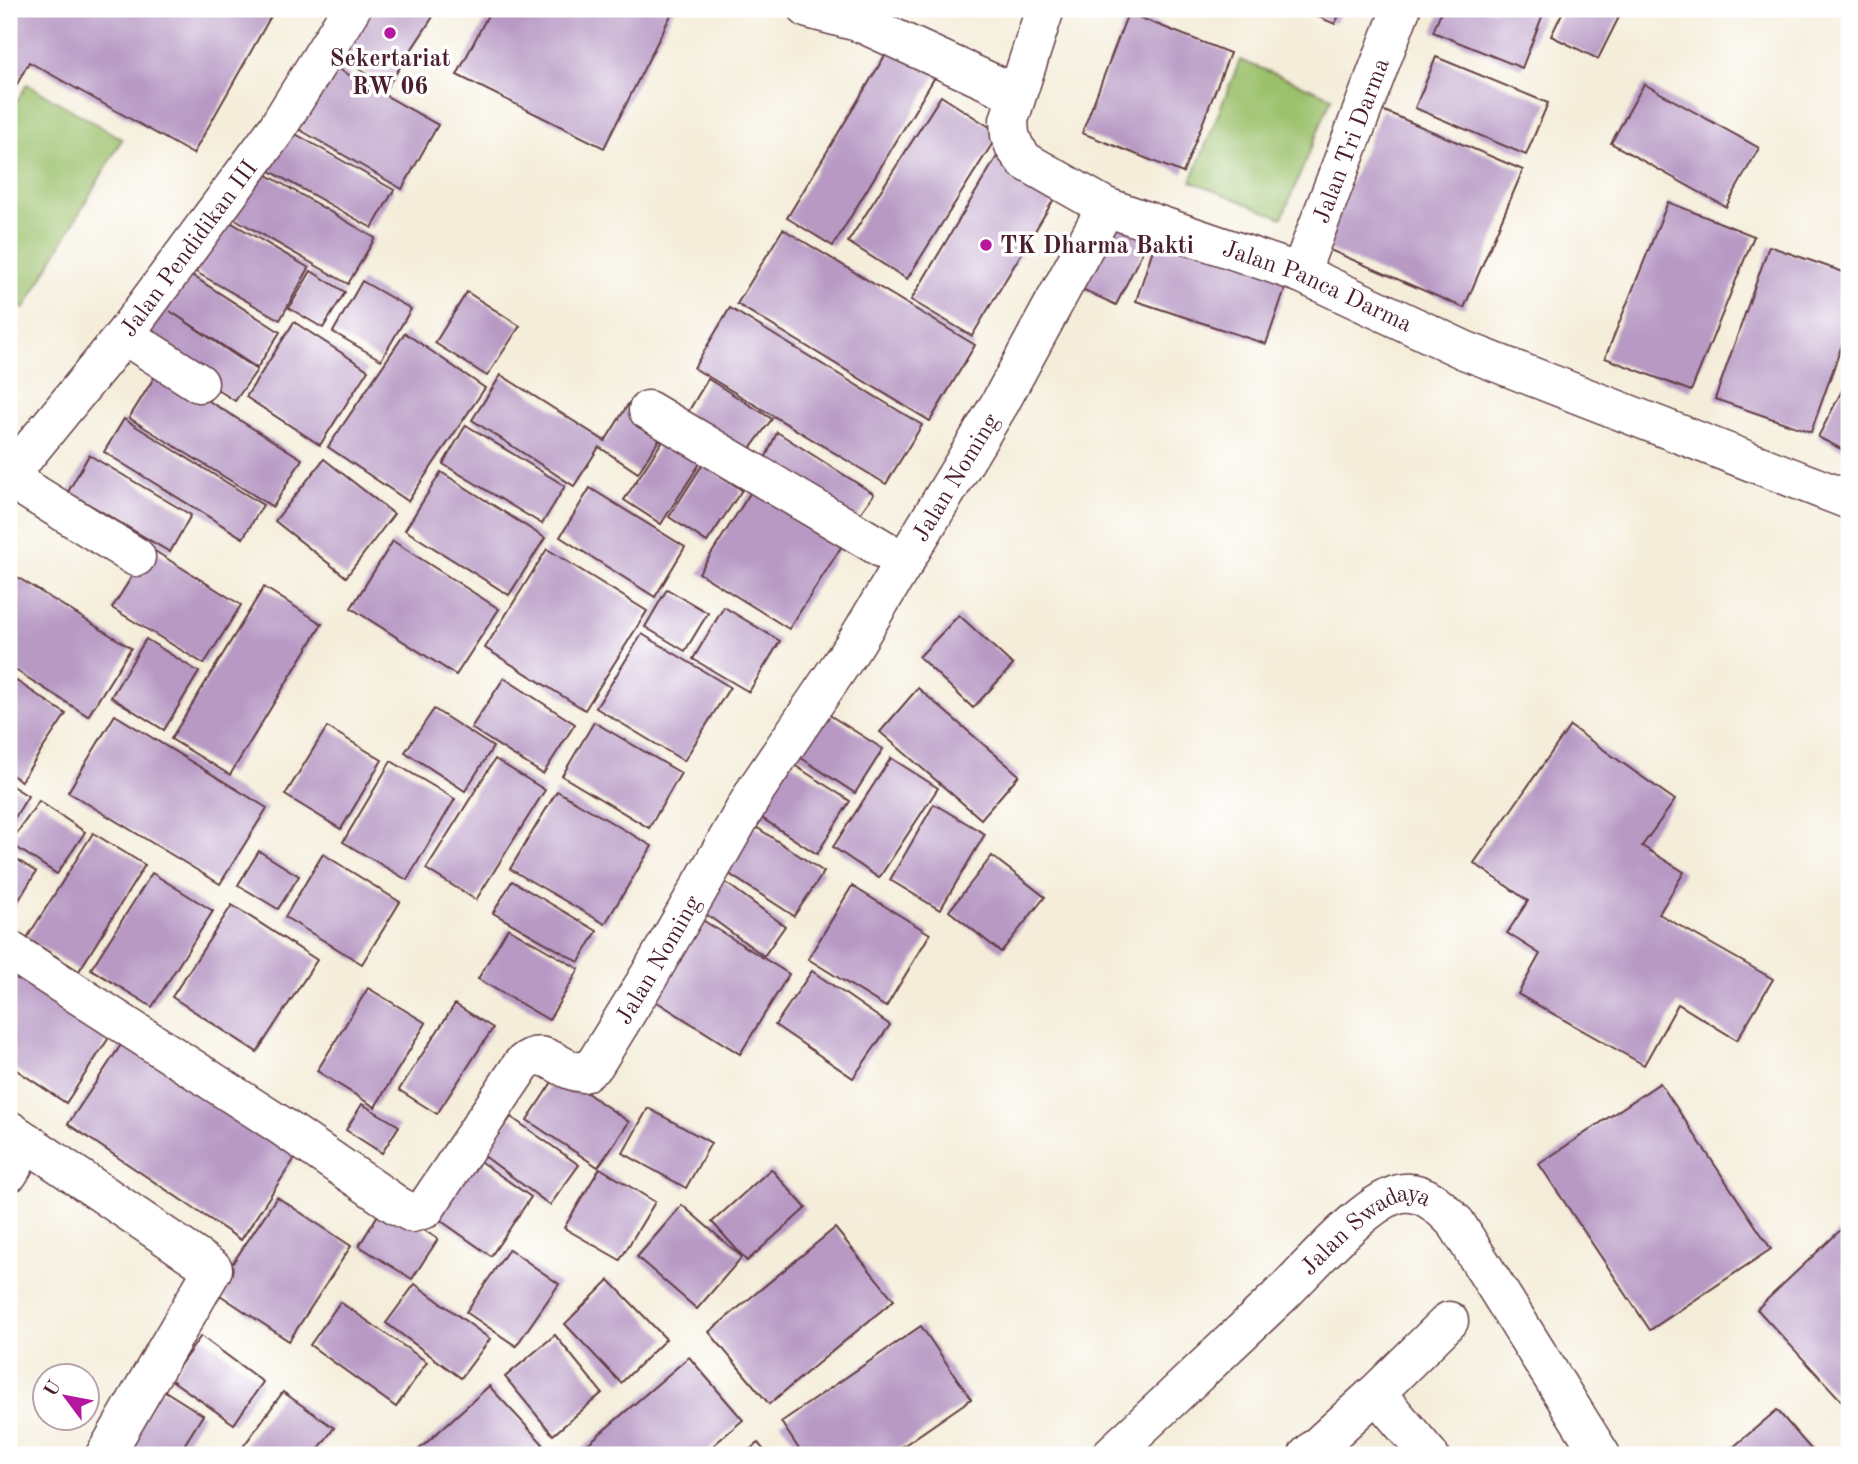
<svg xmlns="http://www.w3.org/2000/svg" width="1858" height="1464" viewBox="0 0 1858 1464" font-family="'Old Standard TT',serif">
<rect width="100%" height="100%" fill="#fff"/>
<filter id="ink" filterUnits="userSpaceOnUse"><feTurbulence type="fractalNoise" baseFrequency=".0143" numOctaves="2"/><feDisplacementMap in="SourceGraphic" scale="14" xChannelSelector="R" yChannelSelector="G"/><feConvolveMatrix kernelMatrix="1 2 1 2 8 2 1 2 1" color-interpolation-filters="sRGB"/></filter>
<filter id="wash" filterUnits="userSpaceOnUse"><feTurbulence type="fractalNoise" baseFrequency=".00686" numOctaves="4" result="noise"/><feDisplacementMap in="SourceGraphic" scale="28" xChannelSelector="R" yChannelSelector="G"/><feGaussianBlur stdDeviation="1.57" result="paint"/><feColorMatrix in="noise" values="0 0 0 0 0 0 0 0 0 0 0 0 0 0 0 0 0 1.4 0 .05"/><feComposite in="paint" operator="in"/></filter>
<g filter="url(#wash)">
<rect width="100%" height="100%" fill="#f4edd9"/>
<g fill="#9bc16c" stroke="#72704c" stroke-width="2">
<path d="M1240 60 1332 97 1282 218 1191 181Z"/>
<path d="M27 84 122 139 24 309 9 301V115Z"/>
</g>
<g id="blocks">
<g fill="#b799c4">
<path d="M9 9H275L193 154 29 62 9 99Z"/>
<path d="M372 9H438L387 87 342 58Z"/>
<path d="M491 9H674L604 148 457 75Z"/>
<path d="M1300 9H1342L1335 24Z"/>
<path d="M1442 9H1545L1522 68 1433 32Z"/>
<path d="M1564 9H1623L1598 59 1551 36Z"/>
<path d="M1128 13 1230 53 1183 173 1082 133Z"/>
<path d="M892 44 938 72 833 246 787 218Z"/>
<path d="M1436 57 1548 103 1526 155 1415 108Z"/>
<path d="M326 62 438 125 402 189 290 124Z"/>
<path d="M1644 84 1759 148 1726 207 1611 143Z"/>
<path d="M941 96 999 133 907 279 848 242Z"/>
<path d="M1382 110 1523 170 1464 308 1323 247Z"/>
<path d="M285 128 394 190 372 228 263 167Z"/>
<path d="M999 153 1060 189 972 336 911 300Z"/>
<path d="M257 169 375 238 348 284 230 216Z"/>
<path d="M1668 202 1754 236 1691 391 1605 358Z"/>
<path d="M220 216 309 268 280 320 189 268Z"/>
<path d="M1115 222 1149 239 1116 305 1082 289Z"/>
<path d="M783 229 975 345 930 421 737 304Z"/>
<path d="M1158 234 1289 277 1266 344 1136 301Z"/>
<path d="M1769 246 1849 274V325L1811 432 1715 399Z"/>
<path d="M182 269 280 332 257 368 170 311 257 370 235 401 136 336Z"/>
<path d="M311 271 345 292 323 328 289 308Z"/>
<path d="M362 281 411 309 381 360 333 332Z"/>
<path d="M467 292 520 326 487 376 435 343Z"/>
<path d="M730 308 922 425 886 484 694 368Z"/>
<path d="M294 322 368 370 320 445 246 397Z"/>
<path d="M405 333 485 388 408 501 328 447Z"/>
<path d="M159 370 302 459 273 507 129 418Z"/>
<path d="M501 375 605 441 629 403 667 427 638 473 599 447 574 486 472 420Z"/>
<path d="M1849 377V453L1818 437Z"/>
<path d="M708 379 772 419 743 458 685 417Z"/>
<path d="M124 419 263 505 243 538 104 452Z"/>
<path d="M466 425 565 486 542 524 443 464Z"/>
<path d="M669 431 706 454 661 524 624 500Z"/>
<path d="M777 432 874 494 854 522 761 468Z"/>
<path d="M89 455 191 515 170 552 68 492Z"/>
<path d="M324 459 394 514 346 577 275 521Z"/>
<path d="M703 464 742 490 707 542 669 517Z"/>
<path d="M441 472 545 538 509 595 405 530Z"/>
<path d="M756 484 845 541 789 629 699 573Z"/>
<path d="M590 488 685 547 655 597 560 537Z"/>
<path d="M393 541 499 609 456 675 351 608Z"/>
<path d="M150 548 241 605 204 664 112 608Z"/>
<path d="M547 549 647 611 585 710 485 648Z"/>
<path d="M9 572 131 648 88 716 9 666Z"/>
<path d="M264 587 322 624 230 775 171 739Z"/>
<path d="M667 589 708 613 685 651 645 627Z"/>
<path d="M724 607 780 641 749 692 693 659Z"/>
<path d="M959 615 1013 665 973 708 919 657Z"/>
<path d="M642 634 730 687 684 761 596 708Z"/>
<path d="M146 639 199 672 164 730 111 697Z"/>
<path d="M9 676 66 714 21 781 9 773Z"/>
<path d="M504 678 575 724 543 774 471 728Z"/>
<path d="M918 688 1019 775 981 819 880 732Z"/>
<path d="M434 709 493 747 465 791 405 752Z"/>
<path d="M820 709 883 749 855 793 792 752Z"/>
<path d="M115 715 267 808 220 884 68 792Z"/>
<path d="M594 722 681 773 649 828 562 776Z"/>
<path d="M1570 726 1675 800 1642 846 1684 872 1659 914 1773 979 1737 1040 1678 1004 1644 1065 1518 994 1540 954 1507 933 1528 901 1474 863Z"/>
<path d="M327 727 382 760 341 829 285 795Z"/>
<path d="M891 758 938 788 879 878 833 847Z"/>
<path d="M495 759 545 790 476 900 426 869Z"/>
<path d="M785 759 850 801 817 854 751 811Z"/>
<path d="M391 761 455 799 407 880 343 842Z"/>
<path d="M9 784 28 796 9 827Z"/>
<path d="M557 791 652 846 605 924 510 869Z"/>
<path d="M39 801 85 832 57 874 10 843Z"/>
<path d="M934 804 985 834 940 910 890 880Z"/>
<path d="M750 823 824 872 794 916 720 868Z"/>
<path d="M93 833 145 865 79 971 27 938Z"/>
<path d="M259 851 299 876 278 909 238 885Z"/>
<path d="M9 854 36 872 9 916Z"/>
<path d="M323 854 400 902 362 964 285 917Z"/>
<path d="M992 856 1045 897 1001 952 949 911Z"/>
<path d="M152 873 213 911 152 1007 91 969Z"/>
<path d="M721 879 785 926 764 956 699 909Z"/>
<path d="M512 881 597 931 579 962 493 913Z"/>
<path d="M852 886 930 934 886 1007 808 959Z"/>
<path d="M232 905 317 960 257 1052 172 997Z"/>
<path d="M696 916 789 974 740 1054 646 995Z"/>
<path d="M508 928 579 969 549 1020 478 979Z"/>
<path d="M9 962 114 1030 66 1103 9 1065Z"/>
<path d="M812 971 890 1025 853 1078 775 1025Z"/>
<path d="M368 988 426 1023 375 1107 317 1071Z"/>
<path d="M455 1004 493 1028 437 1114 399 1090Z"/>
<path d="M129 1033 301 1149 241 1240 68 1124Z"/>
<path d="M558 1073 629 1122 598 1167 527 1120Z"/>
<path d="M1660 1083 1771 1249 1650 1330 1539 1164Z"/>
<path d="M362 1104 399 1126 382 1153 346 1130Z"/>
<path d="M648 1108 711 1143 686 1188 623 1153Z"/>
<path d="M511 1117 579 1165 550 1205 483 1155Z"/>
<path d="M471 1155 531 1197 491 1256 430 1213Z"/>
<path d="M600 1168 655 1202 620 1260 564 1228Z"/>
<path d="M771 1169 806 1208 747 1261 712 1222Z"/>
<path d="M277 1197 351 1246 289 1341 214 1291Z"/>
<path d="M384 1205 438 1239 412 1279 359 1246Z"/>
<path d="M682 1205 742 1257 697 1309 637 1257Z"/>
<path d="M1849 1222V1409L1757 1309Z"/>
<path d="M835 1228 894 1300 769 1404 709 1332Z"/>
<path d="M509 1249 559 1284 516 1346 466 1312Z"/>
<path d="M609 1280 666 1339 621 1383 565 1324Z"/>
<path d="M415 1284 490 1339 461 1378 386 1323Z"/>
<path d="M340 1302 427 1362 396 1407 310 1345Z"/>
<path d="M921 1326 971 1399 890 1455H803L781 1422Z"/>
<path d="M555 1335 602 1393 553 1435 505 1377Z"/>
<path d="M201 1336 263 1382 234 1424 170 1379Z"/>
<path d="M689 1357 743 1420 702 1455H575Z"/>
<path d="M154 1384 203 1415 178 1455H110Z"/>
<path d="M489 1386 543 1444 531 1455H459L454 1450 458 1455H413Z"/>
<path d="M283 1392 334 1428 314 1455H246L240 1451Z"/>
<path d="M1777 1410 1816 1455H1724Z"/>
<path d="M758 1443 768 1455H743Z"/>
</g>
</g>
</g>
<g filter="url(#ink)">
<use href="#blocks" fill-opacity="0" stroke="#643e45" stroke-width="2"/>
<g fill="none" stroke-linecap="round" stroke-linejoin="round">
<g stroke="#643e45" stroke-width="41">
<g id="minor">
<path d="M808 9 861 23 1016 94"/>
<path id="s1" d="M1045 9 1009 120 1010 135 1015 148 1025 161 1106 207 1300 273 1464 350 1849 500"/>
<path id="s2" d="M1300 273 1401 9"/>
<path d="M124 335 199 383"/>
<path d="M648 410 905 562"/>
<path d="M9 478 136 557"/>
<path id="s3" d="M9 950 280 1125 398 1206 412 1213 425 1209 522 1064C545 1043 557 1071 583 1073L595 1064 649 976 757 788 856 642 1000 403 1106 207"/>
<path d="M9 1130 213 1269 105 1455"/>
<path d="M9 1173 27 1142"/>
<path d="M1376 1393 1429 1455"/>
<path id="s4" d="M1111 1455C1168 1402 1225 1348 1281 1295 1307 1270 1369 1197 1403 1193 1425 1190 1442 1209 1456 1223L1601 1455"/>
<path d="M1308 1455 1376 1393 1449 1321"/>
</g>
</g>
<g stroke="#643e45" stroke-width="41">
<g id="tertiary">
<path id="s5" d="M9 476 124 335 276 130 351 9"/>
</g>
</g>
<use href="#minor" stroke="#fff" stroke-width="38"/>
<use href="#tertiary" stroke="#fff" stroke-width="38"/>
</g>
</g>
<g fill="#b5179e" stroke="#fff" stroke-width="2.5">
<circle cx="390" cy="33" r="7"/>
<circle cx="986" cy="245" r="7"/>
</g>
<g text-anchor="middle" stroke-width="7" stroke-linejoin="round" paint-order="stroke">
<g font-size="24" font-weight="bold" fill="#4a1f2b" stroke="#fff">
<text x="390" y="66">Sekertariat<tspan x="390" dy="28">RW 06</tspan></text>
<text x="1000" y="253" text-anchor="start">TK Dharma Bakti</text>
</g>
<g font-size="24" fill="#4a1f2b" stroke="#fff">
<text dy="8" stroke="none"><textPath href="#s2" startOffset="142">Jalan Tri Darma</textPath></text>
<text dy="8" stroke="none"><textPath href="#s5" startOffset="290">Jalan Pendidikan III</textPath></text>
<text dy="8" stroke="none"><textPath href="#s1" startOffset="481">Jalan Panca Darma</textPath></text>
<text dy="8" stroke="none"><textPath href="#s3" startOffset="1440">Jalan Noming</textPath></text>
<text dy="8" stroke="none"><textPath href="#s3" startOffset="873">Jalan Noming</textPath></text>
<text dy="8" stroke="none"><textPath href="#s4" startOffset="345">Jalan Swadaya</textPath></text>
</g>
</g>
<rect width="1858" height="1464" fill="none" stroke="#fff" stroke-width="35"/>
<g transform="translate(66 1397) rotate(302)"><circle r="33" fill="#ffffff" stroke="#b7a5aa" stroke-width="2"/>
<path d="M0-5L12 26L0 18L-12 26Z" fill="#b5179e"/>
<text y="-10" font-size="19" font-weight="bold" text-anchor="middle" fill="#4a1f2b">U</text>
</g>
</svg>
